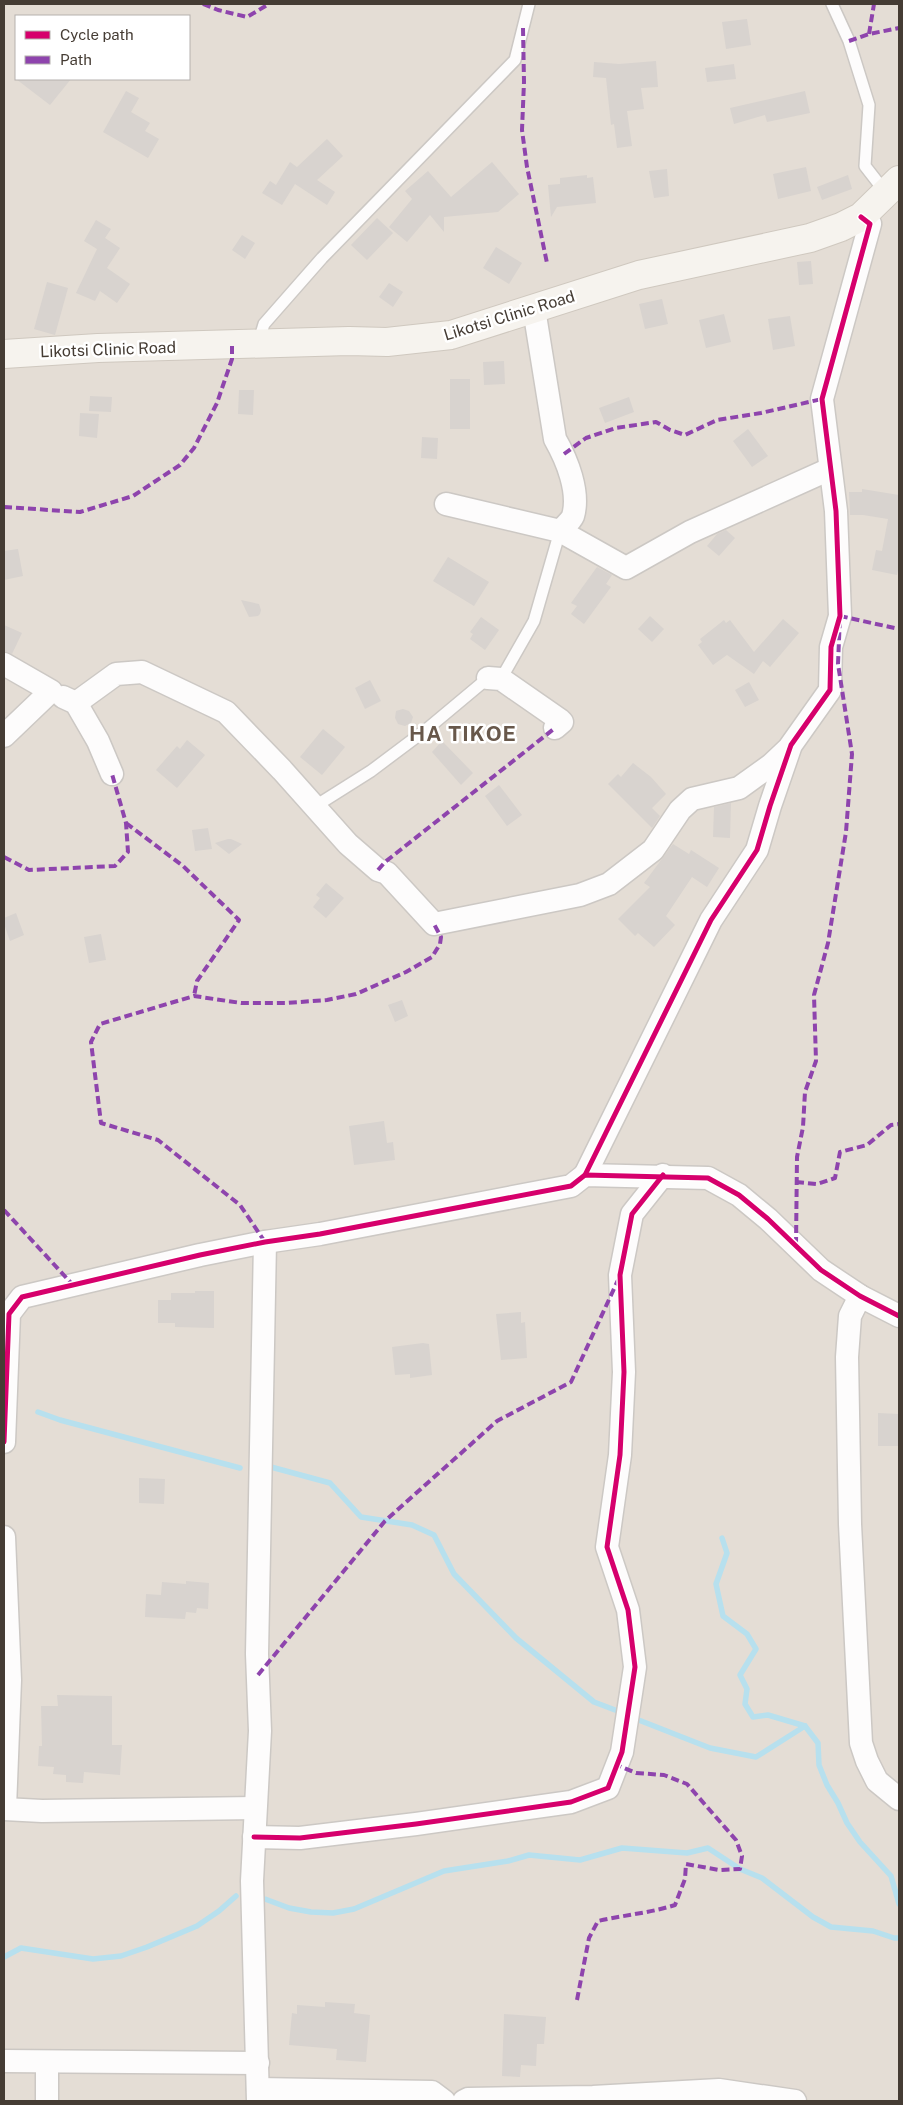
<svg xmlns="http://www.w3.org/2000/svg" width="903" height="2105" viewBox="0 0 903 2105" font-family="'Public Sans',sans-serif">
<rect width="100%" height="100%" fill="#f0ece8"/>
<path fill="#e4ddd5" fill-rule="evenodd" d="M4 4H899V2101H4ZM16 16H189V79H16Z"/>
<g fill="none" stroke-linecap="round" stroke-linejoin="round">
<g stroke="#b7e0ee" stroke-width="5.5">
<path d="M38 1412 60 1420 240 1468"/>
<path d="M271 1467 330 1483 361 1517 412 1525 434 1535 454 1574 516 1638 594 1702 623 1713"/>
<path d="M722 1538 727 1553 716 1584 723 1616 747 1634 756 1649 740 1675 747 1689 745 1704 753 1717 768 1715 805 1726 818 1743 819 1765 827 1785 838 1803 847 1823 860 1842 891 1876 899 1904"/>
<path d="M631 1717 710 1748 756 1757 805 1726"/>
<path d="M265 1899 289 1908 311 1912 333 1913 354 1909 444 1871 508 1861 529 1855 580 1860 622 1848 687 1853 708 1848 740 1869 762 1878 813 1917 831 1927 873 1931 894 1938H899"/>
<path d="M4 1957 21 1948 93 1959 121 1956 147 1947 197 1926 219 1911 236 1896"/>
</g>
</g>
<g fill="#d8d3cf">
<path d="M747 19 751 45 726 49 722 22Z"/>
<path d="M656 61 658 87 641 88 644 109 627 111 632 146 617 148 614 124 611 125 606 78 593 77 594 62 619 64Z"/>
<path d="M734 64 736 79 707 82 705 68Z"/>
<path d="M16 79H71L50 105Z"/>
<path d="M126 91 139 98 131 112 150 123 145 131 159 139 148 158 103 132Z"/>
<path d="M805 91 810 113 767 122 765 115 734 124 730 108Z"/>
<path d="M327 139 343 156 317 180 335 192 327 205 295 184 282 205 262 193 270 181 276 185 290 162 297 167Z"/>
<path d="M492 162 519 194 498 212 444 217V232L430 215 407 242 389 227 412 199 405 191 428 171 451 197Z"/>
<path d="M806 167 811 191 778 199 773 174Z"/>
<path d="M667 169 669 196 654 198 649 171Z"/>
<path d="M587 175V178L593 177 596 203 557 207 551 217 548 185 560 184V178Z"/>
<path d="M848 175 852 189 822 200 817 187Z"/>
<path d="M377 218 393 233 367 260 351 245Z"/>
<path d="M96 220 111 229 105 238 120 248 107 268 130 284 117 303 100 291 95 301 76 293 97 249 84 241Z"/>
<path d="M242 235 255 243 245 259 232 250Z"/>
<path d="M496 247 522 263 509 284 483 268Z"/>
<path d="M811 261 813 284 799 285 797 262Z"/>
<path d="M47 282 68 288 55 335 34 329Z"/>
<path d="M389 283 403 292 393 307 379 297Z"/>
<path d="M662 299 668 324 645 329 639 304Z"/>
<path d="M724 314 731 342 706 348 699 320Z"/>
<path d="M790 316 795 346 773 350 768 319Z"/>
<path d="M504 361 505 384 484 385 483 362Z"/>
<rect x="450" y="379" width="20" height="50"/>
<path d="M239 390H254L253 415 238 414Z"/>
<path d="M90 396 112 397 111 412 89 411Z"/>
<path d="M629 397 634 412 605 423 599 408Z"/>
<path d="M80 413 99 414 97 438 79 436Z"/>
<path d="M748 429 768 456 752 467 733 441Z"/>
<path d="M422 437 438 438 437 459 421 458Z"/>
<path d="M862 489 899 495V566L897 575 872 570 876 550 882 551 888 519 863 515H850L849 492H862Z"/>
<path d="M726 530 735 538 719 556 707 546 717 534Z"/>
<path d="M18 549 23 576 4 580V551Z"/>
<path d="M448 557 489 582 474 606 433 581Z"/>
<path d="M597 567 612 575 606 584 611 587 584 624 571 614 577 606 571 603Z"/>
<path d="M241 600 259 604 261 610 260 614 258 616 249 617Z"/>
<path d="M650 616 664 629 652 642 638 629Z"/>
<path d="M481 617 499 630 485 650 470 639 473 634 470 632Z"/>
<path d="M783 619 799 633 770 667 763 661 754 674 727 655 713 665 698 645 702 642 700 639 724 620 726 623 730 620 754 652Z"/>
<path d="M4 625 22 633 12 654 4 651Z"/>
<path d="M370 680 381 701 365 709 355 688Z"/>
<path d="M749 682 759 700 745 707 735 690Z"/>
<path d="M403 709 409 711 413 717 411 723 405 726 398 724 395 718 396 711Z"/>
<path d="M323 729 345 747 322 775 300 757Z"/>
<path d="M187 740 205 755 177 788 156 770 177 746 180 749Z"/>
<path d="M442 741 473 773 461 785 432 752Z"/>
<path d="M633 763 651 777 666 794 652 808 660 816 652 828 608 784 618 774 621 777Z"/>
<path d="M499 785 522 815 507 826 485 796Z"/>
<path d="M731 803 730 838 713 837 714 807Z"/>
<path d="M208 828 212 849 195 851 192 830Z"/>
<path d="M228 839H231L242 844 229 854 215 843Z"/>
<path d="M673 844 689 854 691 850 719 868 707 887 692 877 666 916 675 925 654 947 638 933 635 936 618 919 650 887 644 883Z"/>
<path d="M326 883 344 898 326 918 313 907 320 898 316 895Z"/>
<path d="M16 913 24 935 10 941 4 924V918Z"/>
<path d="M101 934 106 960 89 963 84 937Z"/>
<path d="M402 1000 408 1016 395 1022 388 1005Z"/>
<path d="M384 1121 387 1143 393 1142 395 1160 354 1165 349 1126Z"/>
<path d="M195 1291H214V1328L175 1327V1323H158V1300H171V1293H195Z"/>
<path d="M521 1312V1323L525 1322 527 1358 501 1360 496 1314Z"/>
<path d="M423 1343 429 1344 432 1375 410 1378V1374L395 1375 392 1347Z"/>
<path d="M878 1413 899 1414V1446H878Z"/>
<path d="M139 1478 165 1479 164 1504 139 1503Z"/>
<path d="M186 1581 209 1583 208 1609 197 1608 196 1613 186 1612 185 1619 145 1617 146 1594 161 1595 162 1582 186 1584Z"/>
<path d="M57 1695 112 1696V1745H122L120 1775 84 1772 83 1783 66 1782V1775L53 1774 54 1767 38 1766 39 1746H42L41 1706H58Z"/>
<path d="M325 2002 355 2004 354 2013 370 2015 366 2062 336 2060 337 2049 289 2045 292 2013 297 2014V2005L325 2007Z"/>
<path d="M504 2014 546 2017 544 2044H537L536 2066 521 2065 520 2077 502 2076Z"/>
</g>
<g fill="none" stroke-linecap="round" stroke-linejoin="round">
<g stroke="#ccc8c4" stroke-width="14">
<g id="lane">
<path d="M832 4 849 41 869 105 865 166 886 193"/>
<path d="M258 344 264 324 322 258 515 60 529 4"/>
<path d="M501 679 534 621 560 531"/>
<path d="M314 807 371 771 427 729 488 678"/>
</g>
</g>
<g stroke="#ccc8c4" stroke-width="25">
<g id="street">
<path d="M534 309 555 439C567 460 580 492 573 516 571 521 564 527 560 531"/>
<path d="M446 504 560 531 626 568 690 532 830 469"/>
<path d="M4 664 51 691 4 736"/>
<path d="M488 678 501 679 560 720 562 722 555 728"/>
<path d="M63 697 76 703 98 741 112 774"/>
<path d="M76 703 116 674 142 672 226 712 282 770 348 844 378 870 387 873 434 924 580 895 609 884 653 850 680 810 692 799 739 788 771 765 789 748"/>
<path d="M585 1175 711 920 757 850 770 806 791 745 830 690 831 647 840 616 836 511 822 399 870 224 861 217"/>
<path d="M860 1296 850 1316 847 1357 850 1524 861 1743 867 1761 877 1781 899 1799"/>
<path d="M4 1442 9 1314 22 1297 200 1255 265 1242 320 1234 571 1186 585 1175 708 1178 739 1195 768 1219 821 1270 860 1296 899 1316"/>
<path d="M4 1537 10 1680 5 1808"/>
<path d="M4 1809 42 1811 255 1808"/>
<path d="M254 1837 300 1838 416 1824 571 1802 608 1788 622 1752 635 1667 628 1610 607 1547 620 1455 624 1372 620 1275 632 1214 663 1175"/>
<path d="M4 2061 258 2063"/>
<path d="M258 2089 432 2092 444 2101"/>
<path d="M47 2101V2062"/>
<path d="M258 2101 252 1881 260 1731 257 1654 265 1242"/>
<path d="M464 2101 468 2099 593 2097 719 2090 795 2101"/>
</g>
</g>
<g stroke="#cfc8bf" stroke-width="30">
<path id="secondary" d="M4 354 98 348 349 341 387 342 451 335 639 275 810 238 841 227 861 217 899 180"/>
</g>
<use href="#lane" stroke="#fdfcfc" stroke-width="11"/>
<use href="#street" stroke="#fdfcfc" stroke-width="22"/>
<use href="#secondary" stroke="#f6f3ee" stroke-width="28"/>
<g stroke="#8e44ad" stroke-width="4" stroke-dasharray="8 4" stroke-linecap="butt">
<path d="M203 4 218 10 247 17 269 4"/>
<path d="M523 28 524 82 522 130 527 167 547 263"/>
<path d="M869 34 874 4"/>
<path d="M849 41 869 34 899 28"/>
<path d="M564 454 586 438 616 428 656 422 670 430 685 435 717 420 761 413 822 399"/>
<path d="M4 507 80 512 133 496 180 465 194 448 217 403 232 359V345"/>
<path d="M126 823 183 866 239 920 197 981 194 996"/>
<path d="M4 857 29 870 115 866 128 852 126 823 112 774"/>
<path d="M378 870 385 862 555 728"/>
<path d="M796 1182 817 1184 835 1178 840 1152 867 1145 891 1125 899 1124"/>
<path d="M4 1210 72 1284"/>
<path d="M265 1242 240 1205 158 1140 101 1123 91 1042 100 1024 194 996 241 1003H286L327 1000 356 994 406 972 432 957 440 944 441 937 434 924"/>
<path d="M796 1245 797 1157 803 1127 805 1092 816 1061 814 995 828 943 846 832 852 754 838 664 840 616 899 629"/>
<path d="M258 1675 385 1521 497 1421 571 1382 618 1280"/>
<path d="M577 2000 589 1938 598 1921C624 1915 650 1913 675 1905L685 1879 686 1864 719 1870 740 1869 742 1856 736 1840 687 1784 664 1775 636 1773 617 1765"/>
</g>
<g stroke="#fff" stroke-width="8">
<g id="cycleway">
<path d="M585 1175 711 920 757 850 770 806 791 745 830 690 831 647 840 616 836 511 822 399 870 224 861 217"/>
<path d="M4 1442 9 1314 22 1297 200 1255 265 1242 320 1234 571 1186 585 1175 708 1178 739 1195 768 1219 821 1270 860 1296 899 1316"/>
<path d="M254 1837 300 1838 416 1824 571 1802 608 1788 622 1752 635 1667 628 1610 607 1547 620 1455 624 1372 620 1275 632 1214 663 1175"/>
</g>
</g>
<use href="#cycleway" stroke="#d6006c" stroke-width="5"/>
</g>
<g text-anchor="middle" stroke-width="5" stroke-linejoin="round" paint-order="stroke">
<g font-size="16" fill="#453c34" stroke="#fff">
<text transform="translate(509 315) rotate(-17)" y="6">Likotsi Clinic Road</text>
<text transform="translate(108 349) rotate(-2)" y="6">Likotsi Clinic Road</text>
</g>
<g font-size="21" font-weight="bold" letter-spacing="1" fill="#68584b" stroke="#fff">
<text x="463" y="741">HA TIKOE</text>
</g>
</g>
<rect width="903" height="2105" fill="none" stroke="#453c34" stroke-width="10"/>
<rect x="15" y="15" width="175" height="65" fill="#ffffff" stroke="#b5b1ae"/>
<rect x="25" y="31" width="25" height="8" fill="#d6006c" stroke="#b5b1ae"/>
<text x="60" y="40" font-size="15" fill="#453c34">Cycle path</text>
<rect x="25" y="56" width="25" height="8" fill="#8e44ad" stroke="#b5b1ae"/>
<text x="60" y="65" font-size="15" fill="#453c34">Path</text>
</svg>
